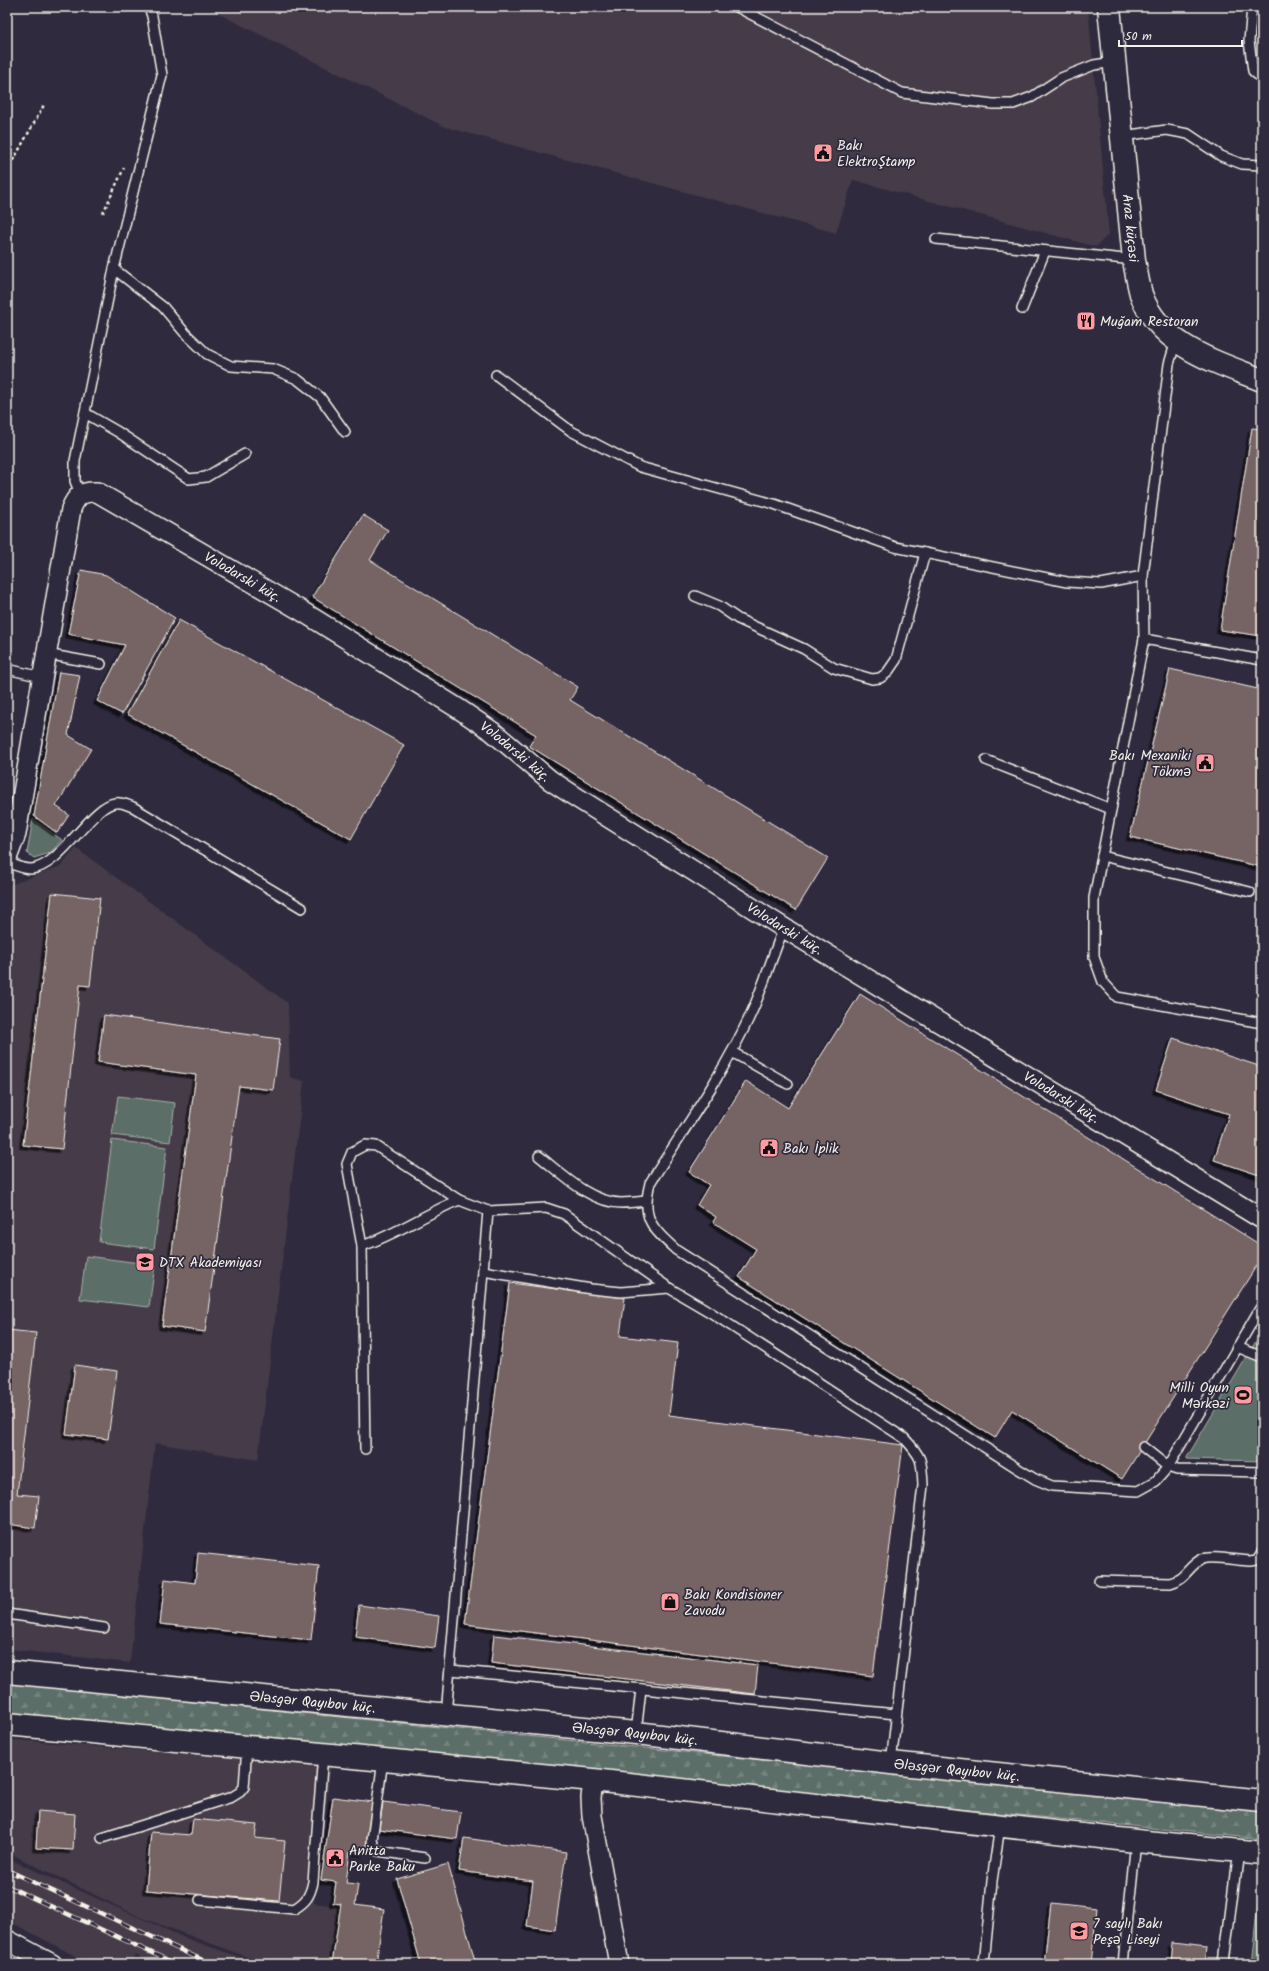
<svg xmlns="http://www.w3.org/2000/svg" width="1269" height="1971" viewBox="0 0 1269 1971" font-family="Kalam,sans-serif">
<defs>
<pattern id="forest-firs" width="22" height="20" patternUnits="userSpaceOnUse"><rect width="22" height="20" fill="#5b6e67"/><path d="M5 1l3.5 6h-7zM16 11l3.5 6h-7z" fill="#73837d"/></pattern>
<filter id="shadow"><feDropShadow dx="-3.5" dy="3.5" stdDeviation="0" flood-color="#0009"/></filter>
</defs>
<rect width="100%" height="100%" fill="#2f2a3d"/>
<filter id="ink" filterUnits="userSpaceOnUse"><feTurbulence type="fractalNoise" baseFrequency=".025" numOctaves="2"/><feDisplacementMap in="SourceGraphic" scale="8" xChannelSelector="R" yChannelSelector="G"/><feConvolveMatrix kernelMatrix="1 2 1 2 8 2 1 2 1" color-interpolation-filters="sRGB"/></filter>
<g filter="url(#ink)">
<g fill="#443b48">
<path d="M205 7H1088L1109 234 1096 247 853 180 836 233 445 127Z"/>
<path d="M76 848 288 1003 290 1077 304 1081 258 1460 155 1443 130 1663 7 1649V886L61 866Z"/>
<path d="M7 1739 331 1766 314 1903 338 1906 330 1964H266L140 1917 7 1852Z"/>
<path d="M7 1858 185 1938 260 1964H151L136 1955 131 1964H90L7 1920Z"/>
</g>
<g fill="#5b6e67" stroke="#a8b0a8">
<path d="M33 819 62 840 50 853 34 858 27 853Z"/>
<path d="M118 1096 175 1103 170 1142 112 1135Z"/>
<path d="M112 1140 167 1147 154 1249 99 1242Z"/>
<path d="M86 1256 155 1265 149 1307 80 1299Z"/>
<path d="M1262 1331V1461L1186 1459Z"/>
<path d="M1261 1875 1262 1964H1251Z"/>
</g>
<path fill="url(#forest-firs)" stroke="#a8b0a8" d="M7 1683 1262 1811V1839L7 1715Z"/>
<g fill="#766363" stroke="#f4f1e8" filter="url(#shadow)">
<path d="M1252 428 1262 429V636L1220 630Z"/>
<path d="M363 515 388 530 370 560 578 687 570 700 828 858 796 910 529 746 536 735 312 597Z"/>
<path d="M81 570 106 575 175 618 122 714 97 701 125 645 68 634Z"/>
<path d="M179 620 404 745 351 839 127 714Z"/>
<path d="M1170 669 1262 690V867L1130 837Z"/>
<path d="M59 672 80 675 68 735 91 749 56 806 69 815 57 833 34 816Z"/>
<path d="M52 893 100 898 90 986 80 985 62 1149 23 1145Z"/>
<path d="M860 994 1262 1246V1257L1122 1479 1012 1410 995 1438 739 1277 756 1249 713 1222 716 1217 697 1205 709 1185 689 1172 746 1081 788 1108Z"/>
<path d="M104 1015 280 1039 273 1090 239 1086 205 1332 162 1326 196 1075 98 1062Z"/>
<path d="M1173 1038 1262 1067V1176L1214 1160 1229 1114 1156 1090Z"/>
<path d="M510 1283 625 1298 620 1336 678 1343 669 1415 903 1445 873 1676 465 1624Z"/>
<path d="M7 1330 36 1333 17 1494 39 1496 35 1528 7 1524Z"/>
<path d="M75 1365 117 1371 108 1439 66 1434Z"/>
<path d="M198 1553 319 1566 311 1640 160 1624 165 1579 195 1583Z"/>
<path d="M359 1605 439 1616 435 1648 355 1637Z"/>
<path d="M494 1635 758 1665 755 1694 491 1663Z"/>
<path d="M333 1797 373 1802 365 1853 350 1851 346 1883 358 1884 355 1905 384 1909 376 1964H332L341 1904 333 1903 336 1882 321 1880Z"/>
<path d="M383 1802 461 1812 457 1839 379 1829Z"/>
<path d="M38 1811 75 1814 73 1850 36 1848Z"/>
<path d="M193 1819 257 1825 255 1838 285 1841 279 1901 146 1890 151 1832 191 1835Z"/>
<path d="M464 1838 566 1852 555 1930 527 1926 533 1881 459 1871Z"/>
<path d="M448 1864 476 1964H421L397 1879Z"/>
<path d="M1051 1903 1097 1908 1091 1964H1044Z"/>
<path d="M1171 1944 1207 1948 1205 1964H1169Z"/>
</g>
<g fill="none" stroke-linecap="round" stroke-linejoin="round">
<g stroke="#f4f1e8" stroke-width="12">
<g id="service">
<path d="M737 7 902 93 993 104H1013L1032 97 1061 78 1094 65 1114 62"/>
<path d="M1252 7 1249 41 1253 71 1262 79"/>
<path d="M1122 136 1167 130 1188 134 1221 156 1242 164 1262 165"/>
<path d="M936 239 1134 260"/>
<path d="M114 269 163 307 185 333 207 354 231 366 273 369 297 379 320 397 345 432"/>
<path d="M1022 309 1045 251"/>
<path d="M1176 341 1169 364 1143 576 1144 639 1094 898V957L1103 982 1117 997 1262 1023"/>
<path d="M496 375 571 431 640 467 774 504 895 547 1067 582 1101 584 1143 576"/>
<path d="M85 413 118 432 189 479 206 477 245 454"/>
<path d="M80 494 75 481V461L114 269 162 75 152 16 149 7"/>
<path d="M695 596 719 606 738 619 804 649 834 668 872 679 880 678 887 673 896 660 925 553"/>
<path d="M1144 639 1262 660"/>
<path d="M46 654 101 664"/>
<path d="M7 669 42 677"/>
<path d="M986 760 1111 809"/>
<path d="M1102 856 1250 892"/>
<path d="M7 862C14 865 23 869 31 869 61 867 91 806 115 803 122 802 127 805 133 807L302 908"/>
<path d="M784 928C771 958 763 989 749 1018 722 1076 684 1129 650 1183 641 1218 651 1227 676 1250L1017 1468 1035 1479 1052 1486 1138 1491 1156 1481 1168 1467 1262 1305"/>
<path d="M732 1052 788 1084"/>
<path d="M539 1156C562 1174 589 1202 621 1203 629 1203 637 1202 646 1201"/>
<path d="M362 1246C397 1234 425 1214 459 1200"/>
<path d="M483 1271 591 1289 621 1292 669 1288"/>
<path d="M1237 1347 1262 1357"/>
<path d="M1143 1447 1168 1467 1177 1470 1262 1472"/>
<path d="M365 1449 362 1246 347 1164 352 1152 365 1145 376 1146 459 1200 488 1211 546 1208 564 1214 669 1288 710 1312 904 1438C922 1457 922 1460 923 1485L891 1763"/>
<path d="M1099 1581 1170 1583C1185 1580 1189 1565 1202 1559 1211 1555 1239 1561 1250 1561L1257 1560 1262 1552"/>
<path d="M7 1614 104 1628"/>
<path d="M451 1670 896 1714"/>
<path d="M446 1715 488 1211"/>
<path d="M636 1733 641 1689"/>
<path d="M383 1760 372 1840 374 1847 378 1851 425 1858"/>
<path d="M102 1838 232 1797 240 1792 244 1787 247 1747"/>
<path d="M200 1900 294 1909C306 1902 310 1896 313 1882L323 1754"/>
<path d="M984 1964 992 1881 1000 1826"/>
<path d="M1123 1964 1136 1841"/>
<path d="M1224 1964 1238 1851"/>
</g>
</g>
<g stroke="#f4f1e8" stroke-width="22">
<g id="minor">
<path id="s1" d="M7 858 16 834 71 509C76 496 82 491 97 492L300 610 459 709 493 732 550 780 576 797 784 928 1262 1219"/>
<path d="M593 1780 591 1798 592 1816 619 1964"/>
<path d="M7 1940 52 1964"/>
</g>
</g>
<g stroke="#f4f1e8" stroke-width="25">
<g id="tertiary">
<path id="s2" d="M1109 7 1134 260C1136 271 1138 283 1141 294 1159 346 1216 362 1262 380"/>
</g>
</g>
<g stroke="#f4f1e8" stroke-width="25">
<g id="secondary">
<path id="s3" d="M7 1672 636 1733 891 1763 1262 1801"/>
<path d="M7 1724 593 1780 1136 1841 1262 1853"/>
</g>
</g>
<g stroke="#f4f1e8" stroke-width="2.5" stroke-dasharray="3 3" stroke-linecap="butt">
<path d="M10 166 44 105"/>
<path d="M103 213 124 168"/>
</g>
<use href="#service" stroke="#2f2a3d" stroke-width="9"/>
<use href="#minor" stroke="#2f2a3d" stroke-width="19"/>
<use href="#tertiary" stroke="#2f2a3d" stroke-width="22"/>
<use href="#secondary" stroke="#2f2a3d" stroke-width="22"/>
<g stroke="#f4f1e8" stroke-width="4.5">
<g id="rail">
<path d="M7 1870 211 1964"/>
<path d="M7 1886 176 1964"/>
</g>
</g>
<use href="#rail" stroke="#2f2a3d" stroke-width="3" stroke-dasharray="9" stroke-linecap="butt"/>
</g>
</g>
<defs>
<g id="civic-square" transform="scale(1)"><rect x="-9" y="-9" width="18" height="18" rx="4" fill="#ff9aa2" stroke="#2f2a3d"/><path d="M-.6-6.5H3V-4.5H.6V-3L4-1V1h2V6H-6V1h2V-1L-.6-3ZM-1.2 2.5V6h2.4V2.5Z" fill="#111"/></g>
<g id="restaurant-square" transform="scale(1)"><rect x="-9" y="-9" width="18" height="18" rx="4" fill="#ff9aa2" stroke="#2f2a3d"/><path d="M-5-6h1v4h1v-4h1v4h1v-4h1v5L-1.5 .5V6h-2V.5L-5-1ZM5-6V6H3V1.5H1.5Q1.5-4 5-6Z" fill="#111"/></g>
<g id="university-square" transform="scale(1)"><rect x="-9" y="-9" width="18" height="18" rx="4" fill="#ff9aa2" stroke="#2f2a3d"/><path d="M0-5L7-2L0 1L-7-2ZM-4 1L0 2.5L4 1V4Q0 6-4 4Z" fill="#111"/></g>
<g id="stadium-square" transform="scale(1)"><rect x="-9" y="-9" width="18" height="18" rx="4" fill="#ff9aa2" stroke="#2f2a3d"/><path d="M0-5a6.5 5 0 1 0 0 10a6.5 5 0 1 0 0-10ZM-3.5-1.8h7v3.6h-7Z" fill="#111"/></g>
<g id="shop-square" transform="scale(1)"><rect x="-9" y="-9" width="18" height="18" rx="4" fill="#ff9aa2" stroke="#2f2a3d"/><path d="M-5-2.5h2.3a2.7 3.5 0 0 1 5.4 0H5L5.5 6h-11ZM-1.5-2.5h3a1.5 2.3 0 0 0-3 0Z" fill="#111"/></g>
<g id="school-square" transform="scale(1)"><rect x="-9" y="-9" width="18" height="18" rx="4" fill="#ff9aa2" stroke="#2f2a3d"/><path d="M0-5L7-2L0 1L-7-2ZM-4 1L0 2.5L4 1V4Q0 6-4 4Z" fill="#111"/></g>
</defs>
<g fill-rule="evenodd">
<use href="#civic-square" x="823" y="153"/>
<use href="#restaurant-square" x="1086" y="321"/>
<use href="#civic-square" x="1205" y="763"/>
<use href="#civic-square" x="769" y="1148"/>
<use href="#university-square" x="145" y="1262"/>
<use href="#stadium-square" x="1243" y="1395"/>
<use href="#shop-square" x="670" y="1602"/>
<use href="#civic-square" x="335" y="1858"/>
<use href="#school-square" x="1079" y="1931"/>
</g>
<g text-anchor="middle" stroke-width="3.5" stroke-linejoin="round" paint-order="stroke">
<g font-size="14" fill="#f4f1e8" stroke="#2f2a3d" text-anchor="start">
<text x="837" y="150">Bakı<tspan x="837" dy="16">ElektroŞtamp</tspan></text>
<text x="1100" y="326">Muğam Restoran</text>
<text x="1191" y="760" text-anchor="end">Bakı Mexaniki<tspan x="1191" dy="16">Tökmə</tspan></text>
<text x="783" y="1153">Bakı İplik</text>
<text x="159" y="1267">DTX Akademiyası</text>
<text x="1229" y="1392" text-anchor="end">Milli Oyun<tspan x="1229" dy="16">Mərkəzi</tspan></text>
<text x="684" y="1599">Bakı Kondisioner<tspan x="684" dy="16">Zavodu</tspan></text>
<text x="349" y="1855">Anitta<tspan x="349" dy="16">Parke Baku</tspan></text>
<text x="1093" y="1928">7 saylı Bakı<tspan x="1093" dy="16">Peşə Liseyi</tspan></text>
</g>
<g font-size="14" fill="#f4f1e8" stroke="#2f2a3d">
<text dy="5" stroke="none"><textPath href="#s2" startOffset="222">Araz küçəsi</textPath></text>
<text dy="5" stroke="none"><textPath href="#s1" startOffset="558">Volodarski küç.</textPath></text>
<text dy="5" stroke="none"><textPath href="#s1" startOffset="882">Volodarski küç.</textPath></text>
<text dy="5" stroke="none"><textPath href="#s1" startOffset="1205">Volodarski küç.</textPath></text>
<text dy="5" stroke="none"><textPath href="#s1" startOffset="1529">Volodarski küç.</textPath></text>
<text dy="5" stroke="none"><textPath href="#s3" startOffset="307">Ələsgər Qayıbov küç.</textPath></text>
<text dy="5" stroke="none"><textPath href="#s3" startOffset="631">Ələsgər Qayıbov küç.</textPath></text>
<text dy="5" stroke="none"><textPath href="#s3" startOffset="955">Ələsgər Qayıbov küç.</textPath></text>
</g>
</g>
<rect width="1269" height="1971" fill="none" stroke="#2f2a3d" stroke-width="24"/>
<rect x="12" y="12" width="1245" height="1947" fill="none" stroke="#f4f1e8" stroke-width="1.5" filter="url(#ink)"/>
<path d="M1119 40v6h123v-6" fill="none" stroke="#f4f1e8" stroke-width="2"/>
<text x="1125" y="40" font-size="12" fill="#f4f1e8" stroke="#2f2a3d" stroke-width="3" paint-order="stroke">50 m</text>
</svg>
